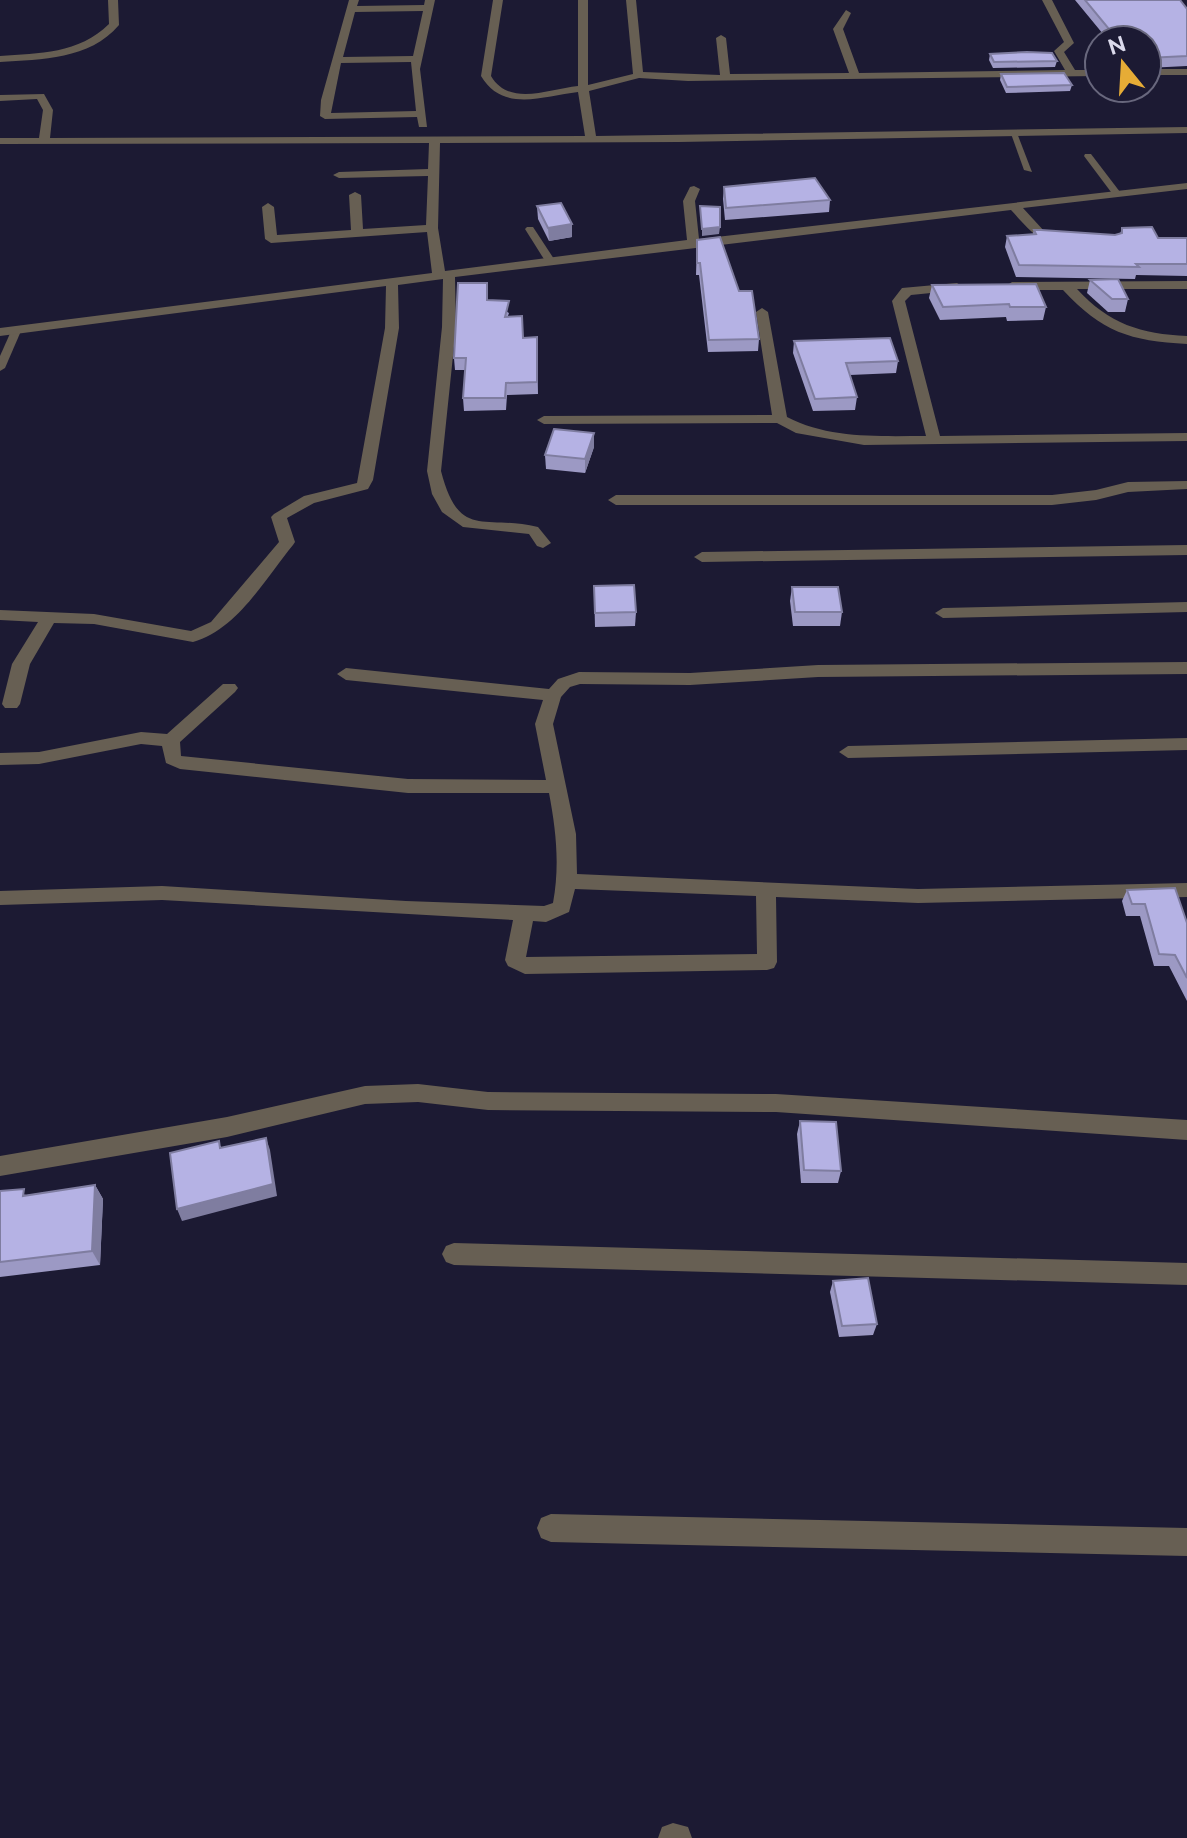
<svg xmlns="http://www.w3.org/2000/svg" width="1187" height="1838" viewBox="0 0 1187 1838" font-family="Raleway,sans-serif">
<rect width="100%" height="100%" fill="#1c1a33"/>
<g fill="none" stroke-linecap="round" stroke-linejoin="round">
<g fill="#675f53" fill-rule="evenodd">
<path d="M1010 131 1017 133 1032 172 1024 170Z"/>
<path d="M1085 154H1091L1120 192V196H1114L1084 156Z"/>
<path d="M527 227H533L556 262 555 264H547L525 229Z"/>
<path d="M12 329 21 331 5 368 0 371V356Z"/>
</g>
<g fill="#675f53" fill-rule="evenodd">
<path d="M108 0H118L119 25C89 60 42 59 0 62V56C39 53 79 54 109 24Z"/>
<path d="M349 0H359L357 6 424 5 425 0H435L420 69 427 127H419L417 117 325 119 320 116 321 100ZM423 11 413 56 343 57 355 12ZM411 62 416 111 331 113 341 63Z"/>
<path d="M493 0H503L491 76C509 107 549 89 578 86V0H588V85L633 74 626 0H636L643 72 720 75 716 38 721 35 726 38 730 74 849 73 833 29 846 10 851 13 843 29 859 73 1065 70 1054 51 1064 42 1042 0H1052L1074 43 1064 52 1075 70H1099V76L688 81 639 78 589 91 596 136 1187 127V133L679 142 440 143 438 228 445 271 687 240 683 201 690 187 694 186 700 189 695 201 699 239 1187 183V189L1023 208 1045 232 1064 237V243C1039 245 1027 227 1011 210L455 277 456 327 441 471C459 541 484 514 538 527L551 543 543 548 537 546 529 534 463 527 442 512 432 494 427 471 442 327 443 279 398 285 399 328 373 480 368 489 314 503 287 518 295 542 293 545C265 579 237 630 193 642L94 624 54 623 30 664 20 704 17 708H5L2 704 12 664 38 622 0 620V610L94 614 191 631 211 622 279 542 271 517 274 514 304 496 357 483 385 328 386 286 0 336V328L432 273 427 232 271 243 265 239 262 207 268 203 274 207 277 235 351 230 349 195 355 192 361 195 363 229 426 225 428 176 339 178 333 175 339 172 428 169 429 143 0 144V138H39L43 110 37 99 0 101V95L44 94 53 110 50 138 585 136 578 92C543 96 503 113 481 76Z"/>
<rect x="1147" y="69" width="40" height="6"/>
<path d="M1187 281V289H1077C1109 324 1141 334 1187 336V344C1130 341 1102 332 1063 290H1012L1006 286 1012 282Z"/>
<path d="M957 283 963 287 961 290 911 295 905 301 940 436 1187 433V441L864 445 796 433 777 423 544 424 537 420 544 416 772 415 756 312 762 308 768 312 787 417C829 439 879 436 926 436L892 301 902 288Z"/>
<path d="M1187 481V489L1128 492 1096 500 1052 505H616L608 500 616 495H1052L1096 490 1128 482Z"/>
<path d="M1187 545V555L702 562 694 557 702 552Z"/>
<path d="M1187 602V612L943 618 935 613 943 608Z"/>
<path d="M1187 662V674L818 677 690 685 580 684 570 687 561 697 553 724 576 834 577 874 918 889 1187 883V897L918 903 776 897 777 962 774 968 767 970 525 974 508 966 505 960 513 920 162 900 0 905V891L162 886 406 901 544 906 553 903C560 865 556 830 549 793H408L180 769 166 763 162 746 141 744 39 764 0 765V753L39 752 141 732 167 734 223 684H235L238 688 235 692 180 742 181 756 408 779 546 780 535 724 543 700 346 680 337 674 346 668 549 689 558 679 579 672 690 673 818 665ZM575 889 756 896 757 954 526 957 533 921 546 922 569 912Z"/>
<path d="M1187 738V750L848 758 839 752 848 746Z"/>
<path d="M418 1084 488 1092 776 1094 1187 1120V1140L776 1112 488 1110 418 1102 365 1104 227 1137 0 1176V1156L227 1117 365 1086Z"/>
<path d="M454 1243 1187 1263V1285L454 1265 446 1262 442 1254 446 1246Z"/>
<path d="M551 1514 1187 1528V1556L551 1542 541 1538 537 1528 541 1518Z"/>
<path d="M673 1823 688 1827 692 1838H658L662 1827Z"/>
</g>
</g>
<g fill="#9c99c4">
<path d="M1075 0H1180L1187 9V66L1147 68V40H1108Z"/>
<path d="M990 54 1057 61 1055 67 993 68 989 60Z"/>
<path d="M1001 74 1072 85 1070 91 1006 93 1000 80Z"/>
<path d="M724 187 830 200 829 212 725 220 723 199Z"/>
<path d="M537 206 572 237 549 241 538 219Z"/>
<path d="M1122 228 1158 238H1187V276L1136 275 1135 279 1016 277 1005 247 1007 236 1033 234 1034 230 1115 235 1120 234Z"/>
<path d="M697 240 739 291 759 339 758 351 708 352 699 275H696Z"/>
<path d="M1090 280 1128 299 1125 312H1108L1087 293Z"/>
<path d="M932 285 1046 307 1043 320 1007 321 1006 317 940 320 929 298Z"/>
<path d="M488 300 509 313 508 316 523 338 537 337 538 394 507 395 506 410 464 411 463 398 465 370H455L454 358Z"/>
<path d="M794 341 898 361 896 373 850 375 857 397 855 410 813 411 793 353Z"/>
<path d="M594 447 585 473 546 469 545 455Z"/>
<path d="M594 586 636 612 635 626 595 627Z"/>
<path d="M792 587 842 612 840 626H793L790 601Z"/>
<path d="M1127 890 1187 923V1001L1169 966H1154L1140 916H1126L1122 901Z"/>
<path d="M800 1121 841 1171 838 1183H801L797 1134Z"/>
<path d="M95 1185 103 1199 100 1265 0 1277V1191L27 1195Z"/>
<path d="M833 1281 877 1324 873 1335 839 1337 830 1292Z"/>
</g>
<g fill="#7f7da0">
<path d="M572 224V237L549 241 548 228Z"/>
<path d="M720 227 719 234 702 236V229Z"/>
<path d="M594 433V447L585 473V459Z"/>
<path d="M266 1138 270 1150 277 1196 182 1221 177 1209Z"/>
<path d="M95 1185 103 1199 100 1265 92 1251Z"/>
</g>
<g fill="#b5b2e4" stroke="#7f7da0" stroke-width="2">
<path d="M1085 0H1180L1187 9V56L1147 58V40H1118Z"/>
<path d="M1027 52 1052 53 1057 61 994 62 990 54Z"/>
<path d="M1064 73 1072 85 1007 87 1001 74Z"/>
<path d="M815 178 830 200 726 208 724 187Z"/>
<path d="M561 203 572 224 548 228 537 206Z"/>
<path d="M700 206 720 207V227L702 229Z"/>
<path d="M1152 227 1158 238H1187V264H1136L1139 267 1019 265 1007 236 1036 234 1034 230H1041L1115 235 1122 233V228Z"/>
<path d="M720 237 739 291H752L759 339 709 340 700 263H697V240Z"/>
<path d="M1118 279 1128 299H1112L1090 280Z"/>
<path d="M458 283H487V300L509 301 505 317 522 316 523 338 537 337V382L506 383 505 398H463L466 358H454Z"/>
<path d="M1036 284 1046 307H1010L1009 304 943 307 932 285Z"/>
<path d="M890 338 898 361 846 363 857 397 815 399 794 341Z"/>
<path d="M554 429 594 433 585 459 545 455Z"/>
<path d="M634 585 636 612 595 613 594 586Z"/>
<path d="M792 587H838L842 612H795Z"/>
<path d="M1175 888 1187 923V978L1175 955 1159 954 1145 904H1132L1127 890Z"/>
<path d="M800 1121 836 1122 841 1171 804 1170Z"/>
<path d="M266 1138 273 1184 177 1209 170 1153 219 1141 220 1148Z"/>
<path d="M95 1185 92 1251 0 1262V1191L24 1189 23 1196Z"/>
<path d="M868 1278 877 1324 842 1326 833 1281Z"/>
</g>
<g transform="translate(1123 64) rotate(342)"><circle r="38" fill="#1c1a33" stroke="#68677d" stroke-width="2"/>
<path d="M0-6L14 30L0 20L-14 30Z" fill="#e6ac36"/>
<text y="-12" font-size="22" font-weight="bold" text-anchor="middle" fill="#dbdaec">N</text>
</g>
</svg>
